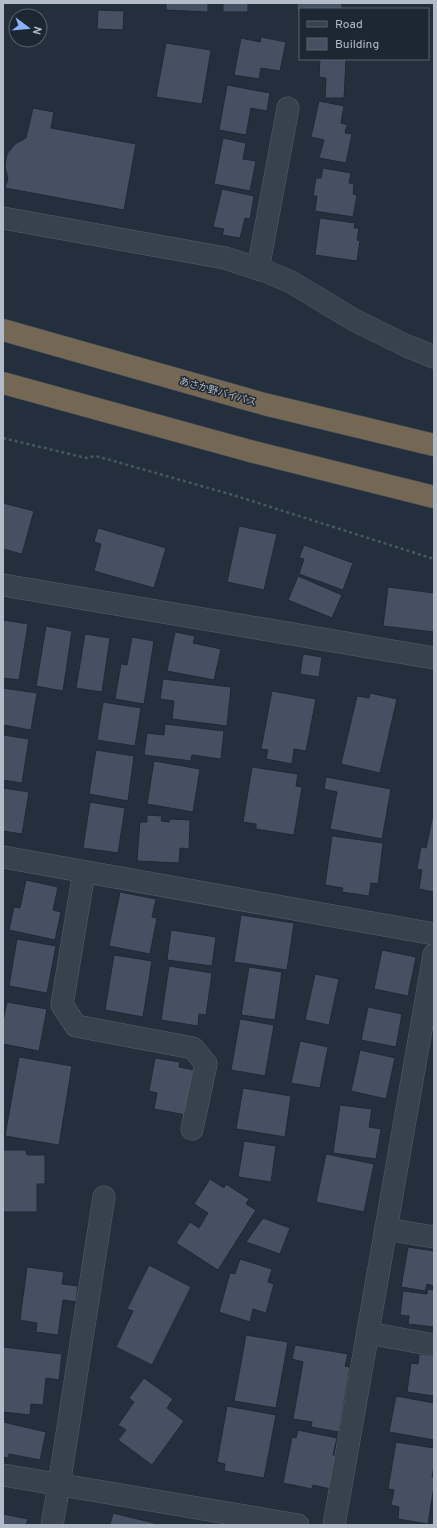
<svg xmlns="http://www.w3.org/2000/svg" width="437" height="1528" viewBox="0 0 437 1528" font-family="Overpass,'Noto Sans JP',sans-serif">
<rect width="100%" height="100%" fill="#242f3e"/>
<g fill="#455162" stroke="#1f2835">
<path d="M166 3H208V12L166 10Z"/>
<rect x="223" y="3" width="25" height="9"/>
<path d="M297 3H342V9H300V11H297Z"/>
<path d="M98 10 124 11 123 30 97 29Z"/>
<path d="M261 37 286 42 280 71 261 68 259 79 234 75 241 38 260 42Z"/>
<path d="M166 43 211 50 202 104 156 97Z"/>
<path d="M320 59H346L344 98H325L326 78 319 77Z"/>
<path d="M227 85 270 93 267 111 251 108 246 135 219 130Z"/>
<path d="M319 101 344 106 341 123 347 125 345 133 352 134 346 163 319 158 324 140 311 137Z"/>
<path d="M33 108 54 112 51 128 136 144 124 210 5 188 8 179 5 166 7 154 15 144 26 138Z"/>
<path d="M223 138 246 143 243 159 256 161 250 191 214 184Z"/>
<path d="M323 168 351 173 349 183 354 184 353 194 357 195 353 217 315 211 317 196H313L316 178H321Z"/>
<path d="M222 189 254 196 250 219 245 218 240 238 222 235 224 229 213 227Z"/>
<path d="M320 218 355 223 354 228H359L357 240 360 241 357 261 315 255Z"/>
<path d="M3 503 34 511 22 554 3 549Z"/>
<path d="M239 526 277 534 264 590 227 582Z"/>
<path d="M98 528 166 548 154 588 94 571 101 544 94 542Z"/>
<path d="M304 545 353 563 343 590 299 574 304 559 299 558Z"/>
<path d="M298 576 342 595 332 618 288 600Z"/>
<path d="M388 587 434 593V632L383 626Z"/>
<path d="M3 620 28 624 19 680 3 678Z"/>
<path d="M46 626 72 631 63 691 36 686Z"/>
<path d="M175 632 195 636 193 643 221 649 214 680 167 671Z"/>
<path d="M85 634 110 638 102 692 76 688Z"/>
<path d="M132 637 154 641 144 704 115 699 121 664 127 665Z"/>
<path d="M303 654 322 657 319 677 300 674Z"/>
<path d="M163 679 231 687 227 726 172 719 174 701 160 699Z"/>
<path d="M3 688 37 693 31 730 3 725Z"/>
<path d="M272 691 316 699 306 751 294 749 292 764 266 759 268 750 261 749Z"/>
<path d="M370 693 397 699 380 773 341 764 357 696 369 698Z"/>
<path d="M103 702 141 708 135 746 97 740Z"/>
<path d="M165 724 224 731 221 759 192 755 191 761 144 755 147 733 164 735Z"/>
<path d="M3 735 29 739 22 783 3 780Z"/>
<path d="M96 750 134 756 128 801 89 794Z"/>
<path d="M154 761 200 769 193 812 147 804Z"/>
<path d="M252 767 298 774 296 786 302 787 294 835 256 829V824L243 822Z"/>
<path d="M326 777 391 789 382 839 330 829 337 792 324 789Z"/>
<path d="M3 788 29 792 22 834 3 831Z"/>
<path d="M90 802 125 808 118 853 83 848Z"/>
<path d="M147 815 162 816 161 821 169 822 170 819 190 820 189 849 180 848 179 863 137 861 140 822H147Z"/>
<path d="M433 815H434V892L419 889 422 870 417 869 421 847 426 848Z"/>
<path d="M332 836 383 843 378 884 371 883 369 896 342 892 343 888 325 885Z"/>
<path d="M26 880 58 887 53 910 61 912 55 940 9 930 14 907 20 908Z"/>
<path d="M120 892 156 899 152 917 157 918 150 954 109 946Z"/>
<path d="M241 915 294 923 287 970 234 962Z"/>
<path d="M171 930 216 937 212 966 167 960Z"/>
<path d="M17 939 56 946 47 993 9 986Z"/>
<path d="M382 950 416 957 408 996 374 989Z"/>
<path d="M114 955 152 961 143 1017 105 1010Z"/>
<path d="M169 966 212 973 206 1015 199 1014 198 1026 161 1020Z"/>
<path d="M249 967 282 972 275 1020 241 1015Z"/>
<path d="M315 974 339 979 329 1025 305 1020Z"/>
<path d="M7 1002 47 1009 39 1051 3 1044V1022Z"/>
<path d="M368 1007 402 1014 396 1047 361 1040Z"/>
<path d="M240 1019 274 1025 265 1076 231 1070Z"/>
<path d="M300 1041 328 1047 320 1088 291 1083Z"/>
<path d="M360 1050 395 1058 386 1099 351 1091Z"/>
<path d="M19 1057 72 1066 59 1145 5 1136Z"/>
<path d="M155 1058 180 1062 179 1067 194 1070 186 1115 154 1109 157 1093 149 1091Z"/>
<path d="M243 1088 291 1096 285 1137 236 1129Z"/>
<path d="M340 1105 372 1109 369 1127 381 1129 376 1159 333 1153Z"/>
<path d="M244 1141 276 1146 271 1182 238 1177Z"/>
<path d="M3 1150H26L27 1155H45V1184H37V1212H3Z"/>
<path d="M326 1154 374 1164 364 1212 316 1202Z"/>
<path d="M210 1179 224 1188 226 1184 249 1199 246 1204 256 1210 218 1270 176 1243 190 1222 199 1228 208 1213 194 1204Z"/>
<path d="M263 1218 290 1228 280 1254 246 1242Z"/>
<path d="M408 1247 434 1251V1286L427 1284 425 1291 401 1287Z"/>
<path d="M240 1259 272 1269 268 1282 274 1284 266 1313 253 1309 250 1322 219 1312 230 1273 235 1274Z"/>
<path d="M149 1265 191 1287 152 1365 116 1347 133 1311 127 1309Z"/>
<path d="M27 1267 64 1272 62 1284 78 1286 76 1302 63 1300 58 1335 36 1332 37 1323 20 1320Z"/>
<path d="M428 1289 434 1290V1327L408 1324 409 1316 400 1315 403 1291 427 1294Z"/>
<path d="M246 1335 288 1342 276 1408 234 1401Z"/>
<path d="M295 1345 348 1354 345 1366 350 1367 339 1432 311 1427 312 1422 293 1419 303 1362 292 1359Z"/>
<path d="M3 1347 62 1354 59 1380 46 1378 43 1405 31 1404 30 1415 3 1412Z"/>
<path d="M419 1354 434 1356V1396L407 1392 411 1363 418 1364Z"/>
<path d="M144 1378 173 1399 167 1408 184 1421 152 1465 118 1440 126 1430 118 1425 134 1402 129 1398Z"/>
<path d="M396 1396 434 1403V1440L389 1432Z"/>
<path d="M227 1406 276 1415 264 1478 224 1471 225 1464 217 1462Z"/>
<path d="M3 1422 46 1432 40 1460 9 1454 8 1458 3 1457Z"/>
<path d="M298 1430 337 1438 333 1455 338 1456 331 1489 313 1485 312 1489 283 1483 292 1437 296 1438Z"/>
<path d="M396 1442 434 1448V1466L432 1477H434V1486L428 1524 398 1519 399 1507 391 1505 394 1490 388 1489Z"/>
<path d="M113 1513 154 1523V1525H110Z"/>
<path d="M3 1514 28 1519 26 1525H3Z"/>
</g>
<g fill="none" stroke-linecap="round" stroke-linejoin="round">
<g stroke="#565f6c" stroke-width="23">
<g id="minor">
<path d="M3 218 225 258 265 271 291 282 354 320 407 346 434 357"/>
<path d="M258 269 288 108"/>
<path d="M3 585 434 658"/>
<path d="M3 857 434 934"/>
<path d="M84 872 62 1005 76 1026 193 1048 206 1064 192 1129"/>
<path d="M386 1229 434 1237"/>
<path d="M368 1333 434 1345"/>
<path d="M3 1475 298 1525"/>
<path d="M52 1525 59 1485 104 1197"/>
<path d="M334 1525 434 955"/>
</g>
</g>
<g stroke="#434c59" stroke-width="23">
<g id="highway">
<path d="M3 330 264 404 434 445"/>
<path d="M3 383 250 451 434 497"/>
</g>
</g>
<path stroke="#44595c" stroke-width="2.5" stroke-dasharray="3 3" stroke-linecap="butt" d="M3 438 86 458 96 456 233 495 434 559"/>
<use href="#minor" stroke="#38414e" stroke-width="22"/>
<use href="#highway" stroke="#746855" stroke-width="22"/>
</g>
<g text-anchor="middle" stroke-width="3" stroke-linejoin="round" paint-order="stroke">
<g font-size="10" fill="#b4bcc9" stroke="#1d2633">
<text transform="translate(218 391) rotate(16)" y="4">あさか野バイパス</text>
</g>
</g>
<rect width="437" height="1528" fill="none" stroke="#b4bcc9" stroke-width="8"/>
<rect x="299" y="8" width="130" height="52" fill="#1d2633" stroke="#59626f"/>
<rect x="307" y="21" width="20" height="6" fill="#38414e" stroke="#59626f"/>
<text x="335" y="28" font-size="12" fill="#b4bcc9">Road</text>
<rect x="307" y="38" width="20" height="12" fill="#455162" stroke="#59626f"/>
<text x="335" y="48" font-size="12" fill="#b4bcc9">Building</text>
<g transform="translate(28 28) rotate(106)"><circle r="19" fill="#1d2633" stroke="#59626f"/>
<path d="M0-3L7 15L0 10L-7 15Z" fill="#8ab4f8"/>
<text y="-6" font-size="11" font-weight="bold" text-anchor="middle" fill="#b4bcc9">N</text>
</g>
</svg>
